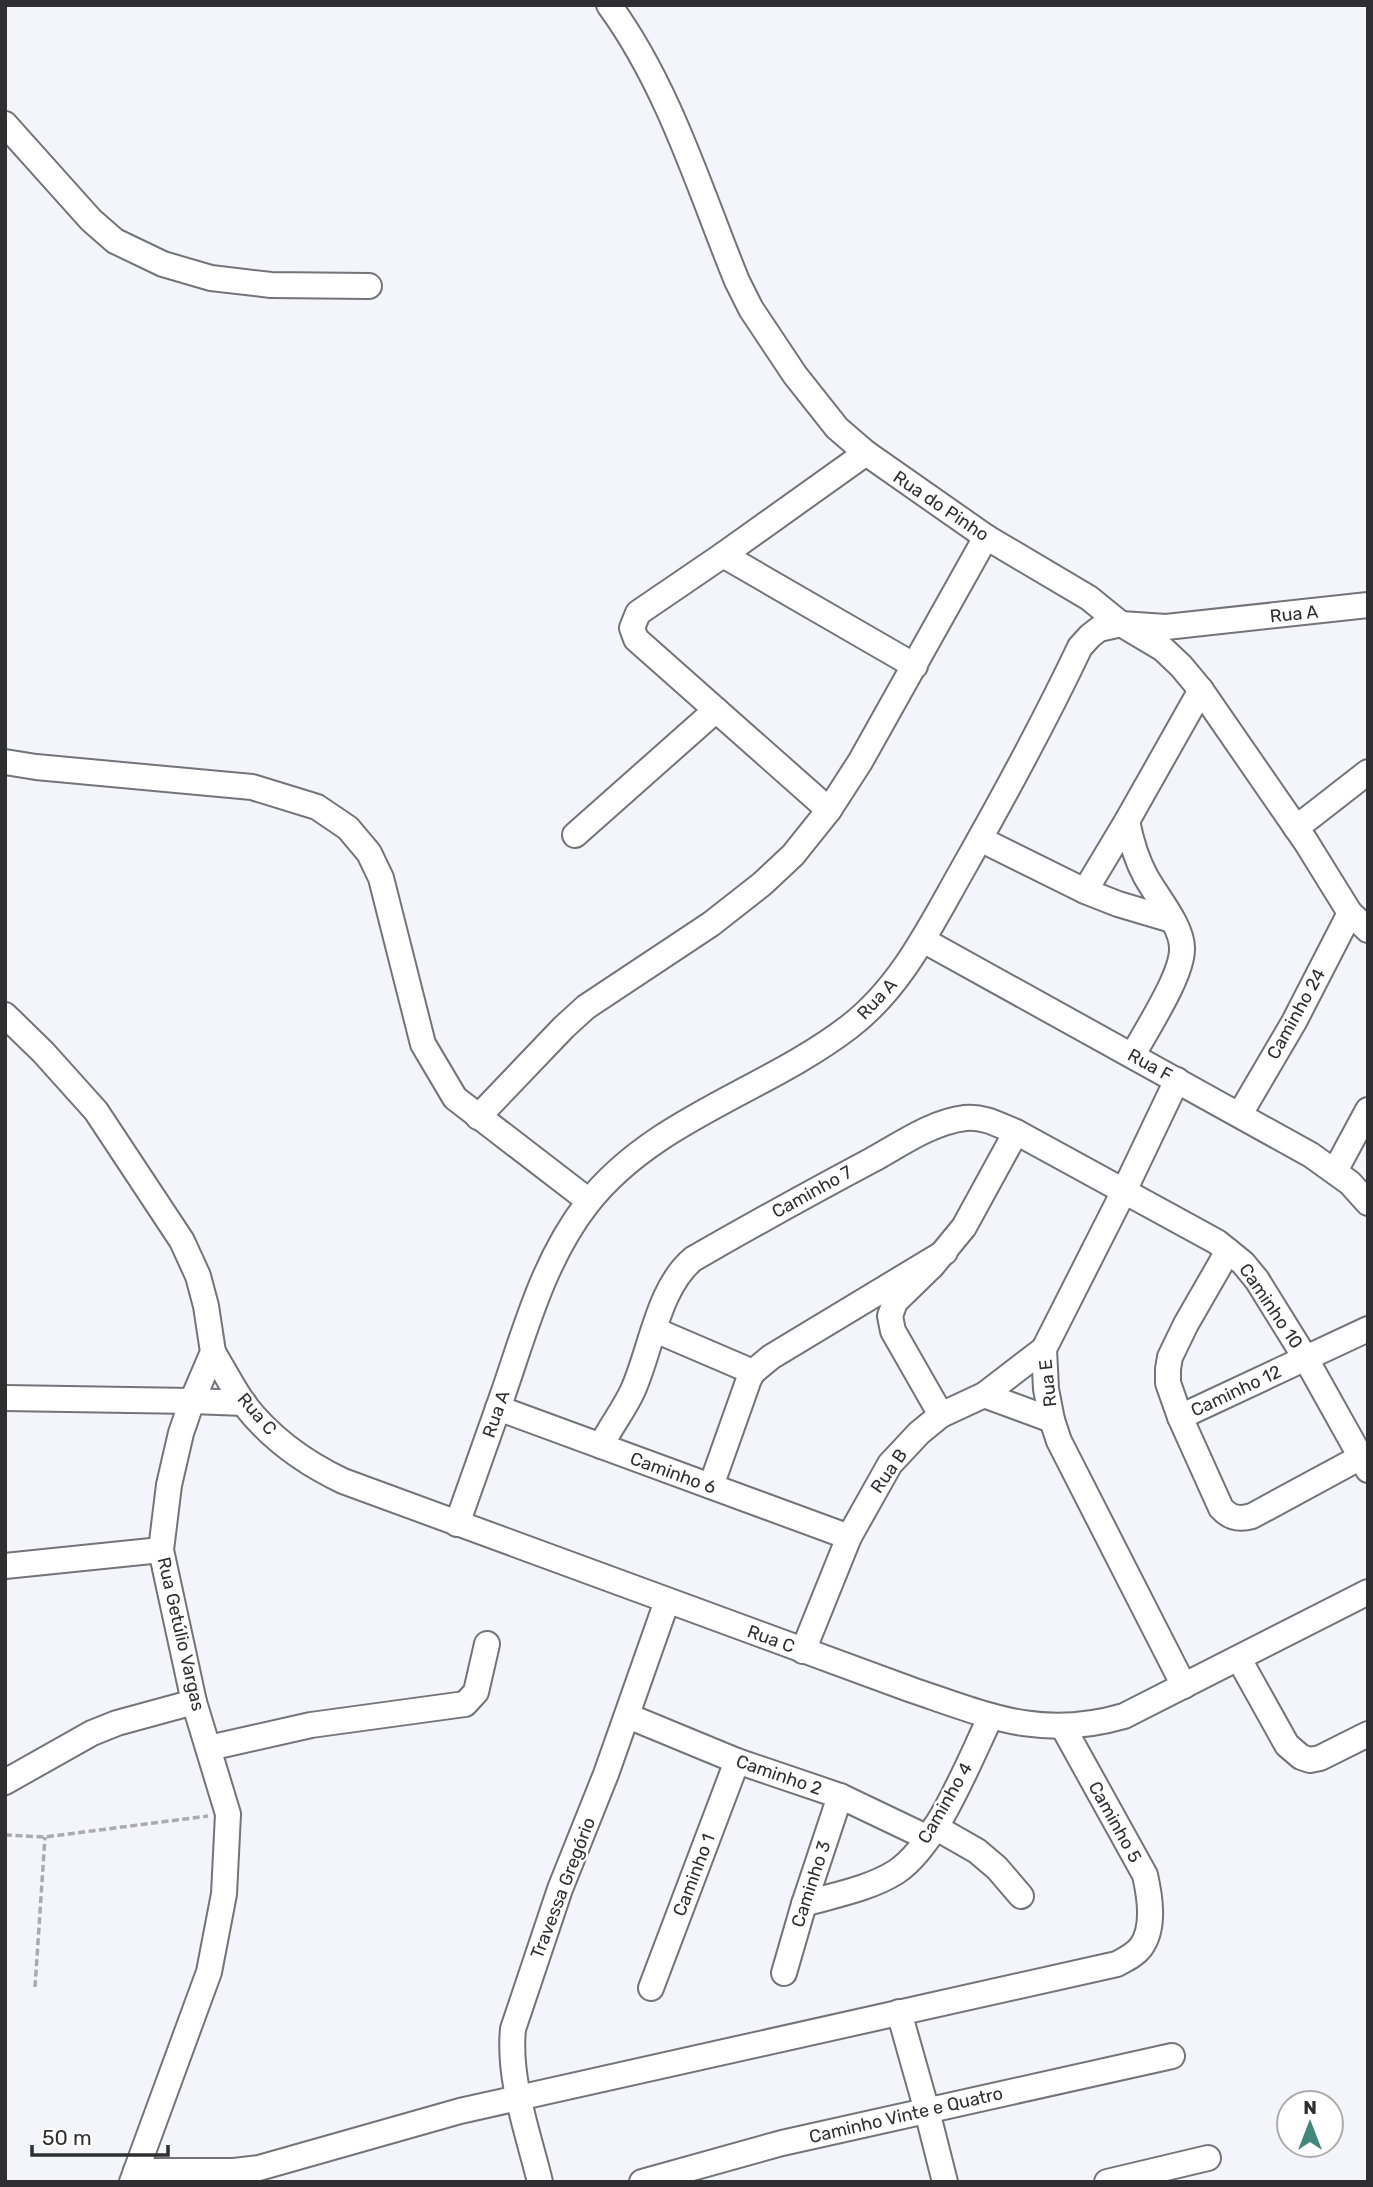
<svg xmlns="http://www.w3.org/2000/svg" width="1373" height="2187" viewBox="0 0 1373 2187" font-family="Rubik,sans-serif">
<rect width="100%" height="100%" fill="#f4f4fb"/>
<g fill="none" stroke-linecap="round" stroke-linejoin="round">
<g stroke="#737379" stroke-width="28">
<g id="minor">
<path d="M609 5C669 87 699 188 737 281L751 309 795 375 837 428 866 453 986 537 1089 598 1121 624 1163 649 1181 666 1201 690 1306 842 1350 913 1368 930"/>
<path d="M5 124 91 220 115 241 163 264 211 278 271 285 369 286"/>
<path d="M723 555 915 666"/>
<path d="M5 762 36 767 252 787 317 807 348 828 369 853 381 878 423 1044 455 1098 589 1201"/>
<path d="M829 810 636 639 632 628 638 613 723 555 866 453"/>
<path d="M1127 821C1131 841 1136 859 1146 877 1157 897 1182 926 1182 948 1183 975 1146 1030 1133 1055"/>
<path d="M1296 828 1368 772"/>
<path d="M575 835 716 710"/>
<path d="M980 839 1085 891 1118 904 1172 920"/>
<path d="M1085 891 1127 821 1201 690"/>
<path d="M923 940 1311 1155 1350 1183 1368 1203"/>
<path d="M5 1015 43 1052 96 1111 182 1241 198 1276 206 1306 213 1352 192 1401 181 1433 169 1485 161 1550 194 1702 228 1814 224 1894 209 1972 132 2182"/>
<path d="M1177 1080 1124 1191 1044 1349 1046 1389 1052 1420 1059 1441 1184 1686"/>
<path d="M1240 1114 1294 1022 1350 913"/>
<path d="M478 1117 564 1027 586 1007 711 924 762 884 793 855 829 810 860 762 986 537"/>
<path d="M1335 1171 1368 1110"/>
<path d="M1228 1251 1186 1324 1170 1357 1168 1369V1383L1180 1417 1221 1508C1230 1518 1239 1520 1252 1516L1361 1457"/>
<path d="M655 1330 753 1372"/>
<path d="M213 1352C223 1369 233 1388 244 1404 270 1438 305 1463 343 1481L912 1690C989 1716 1041 1740 1124 1716L1368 1592"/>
<path d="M984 1395 1052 1420"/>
<path d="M5 1398 192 1401 244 1403"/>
<path d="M498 1408 849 1537"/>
<path d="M941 1415 893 1331 890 1316 895 1302 932 1266 964 1227 1016 1132"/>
<path d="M1180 1417 1368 1329"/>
<path d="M601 1446C610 1427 624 1410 633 1390 651 1350 658 1288 693 1259 752 1225 812 1192 872 1160 901 1144 932 1122 965 1118 984 1116 999 1125 1016 1132L1217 1242 1243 1263 1257 1280 1306 1359 1368 1470"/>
<path d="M711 1486 749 1379 753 1372 771 1357 945 1252"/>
<path d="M457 1524C472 1482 487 1440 502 1397 525 1331 543 1261 587 1204 653 1119 766 1091 849 1027 900 988 929 929 960 874 1002 800 1043 725 1080 647L1090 636 1099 629 1121 624 1166 627 1368 605"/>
<path d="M5 1566 161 1550"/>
<path d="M803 1651 849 1537 890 1464 919 1433 941 1415 984 1395 1044 1349"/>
<path d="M1239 1659 1287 1745 1301 1757 1310 1760 1320 1758 1368 1734"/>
<path d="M628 1716 737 1761 840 1796 928 1838"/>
<path d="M209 1748 311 1725 465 1704 476 1692 487 1644"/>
<path d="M5 1782 92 1733 117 1723 194 1702"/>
<path d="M935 1827 977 1851 997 1868 1021 1896"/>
<path d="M804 1904C834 1895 869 1889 896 1872 937 1845 969 1761 991 1716"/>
<path d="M784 1973 804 1904 840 1796"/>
<path d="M651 1988 737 1761"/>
<path d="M899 2012 927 2111 945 2182"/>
<path d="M136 2171H234L259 2168 460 2111 1117 1964C1126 1959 1135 1955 1141 1947 1155 1928 1150 1897 1145 1875L1063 1727"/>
<path d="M540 2182C528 2132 508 2080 513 2029L560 1889 606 1774 667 1601"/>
<path d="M642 2182 782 2143 1172 2056"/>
<path d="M1107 2182 1208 2158"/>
</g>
</g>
<g stroke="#aaaaaf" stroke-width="3.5" stroke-dasharray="7 3.5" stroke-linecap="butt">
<path d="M5 1835 45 1837 208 1816"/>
<path d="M35 1987 45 1837"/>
</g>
<use href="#minor" stroke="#fff" stroke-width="24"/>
</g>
<g text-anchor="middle" stroke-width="5" stroke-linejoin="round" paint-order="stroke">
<g font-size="18" fill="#2f2f31" stroke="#fff">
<text transform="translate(941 506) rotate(34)" y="6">Rua do Pinho</text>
<text transform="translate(1294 614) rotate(-6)" y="6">Rua A</text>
<text transform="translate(877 999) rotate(-47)" y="6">Rua A</text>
<text transform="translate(1296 1014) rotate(-61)" y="6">Caminho 24</text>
<text transform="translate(1150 1065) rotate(29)" y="6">Rua F</text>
<text transform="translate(812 1192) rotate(-29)" y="6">Caminho 7</text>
<text transform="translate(1271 1306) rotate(56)" y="6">Caminho 10</text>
<text transform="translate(1048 1383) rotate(-96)" y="6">Rua E</text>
<text transform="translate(1236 1391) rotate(-25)" y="6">Caminho 12</text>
<text transform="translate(257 1414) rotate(49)" y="6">Rua C</text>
<text transform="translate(496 1414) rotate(-71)" y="6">Rua A</text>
<text transform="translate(889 1471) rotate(-55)" y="6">Rua B</text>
<text transform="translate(673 1473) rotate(20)" y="6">Caminho 6</text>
<text transform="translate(181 1634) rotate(77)" y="6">Rua Getúlio Vargas</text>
<text transform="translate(771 1639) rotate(20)" y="6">Rua C</text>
<text transform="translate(779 1775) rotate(19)" y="6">Caminho 2</text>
<text transform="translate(945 1803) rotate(-60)" y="6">Caminho 4</text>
<text transform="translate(1115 1822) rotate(61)" y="6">Caminho 5</text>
<text transform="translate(694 1875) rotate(-69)" y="6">Caminho 1</text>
<text transform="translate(811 1884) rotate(-72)" y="6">Caminho 3</text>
<text transform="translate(563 1888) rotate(-69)" y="6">Travessa Gregório</text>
<text transform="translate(906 2115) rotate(-13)" y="6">Caminho Vinte e Quatro</text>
</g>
</g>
<rect width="1373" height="2187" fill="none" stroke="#2f2f31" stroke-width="14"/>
<g transform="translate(1310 2124)"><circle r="33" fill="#ffffff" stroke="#acacad" stroke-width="2"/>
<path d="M0-5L12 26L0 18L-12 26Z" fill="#42877b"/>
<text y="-10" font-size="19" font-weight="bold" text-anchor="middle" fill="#2f2f31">N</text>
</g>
<path d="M32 2145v10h136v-10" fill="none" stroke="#2f2f31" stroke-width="3.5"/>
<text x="42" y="2145" font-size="21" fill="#2f2f31" stroke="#ffffff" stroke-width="5" paint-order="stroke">50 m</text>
</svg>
